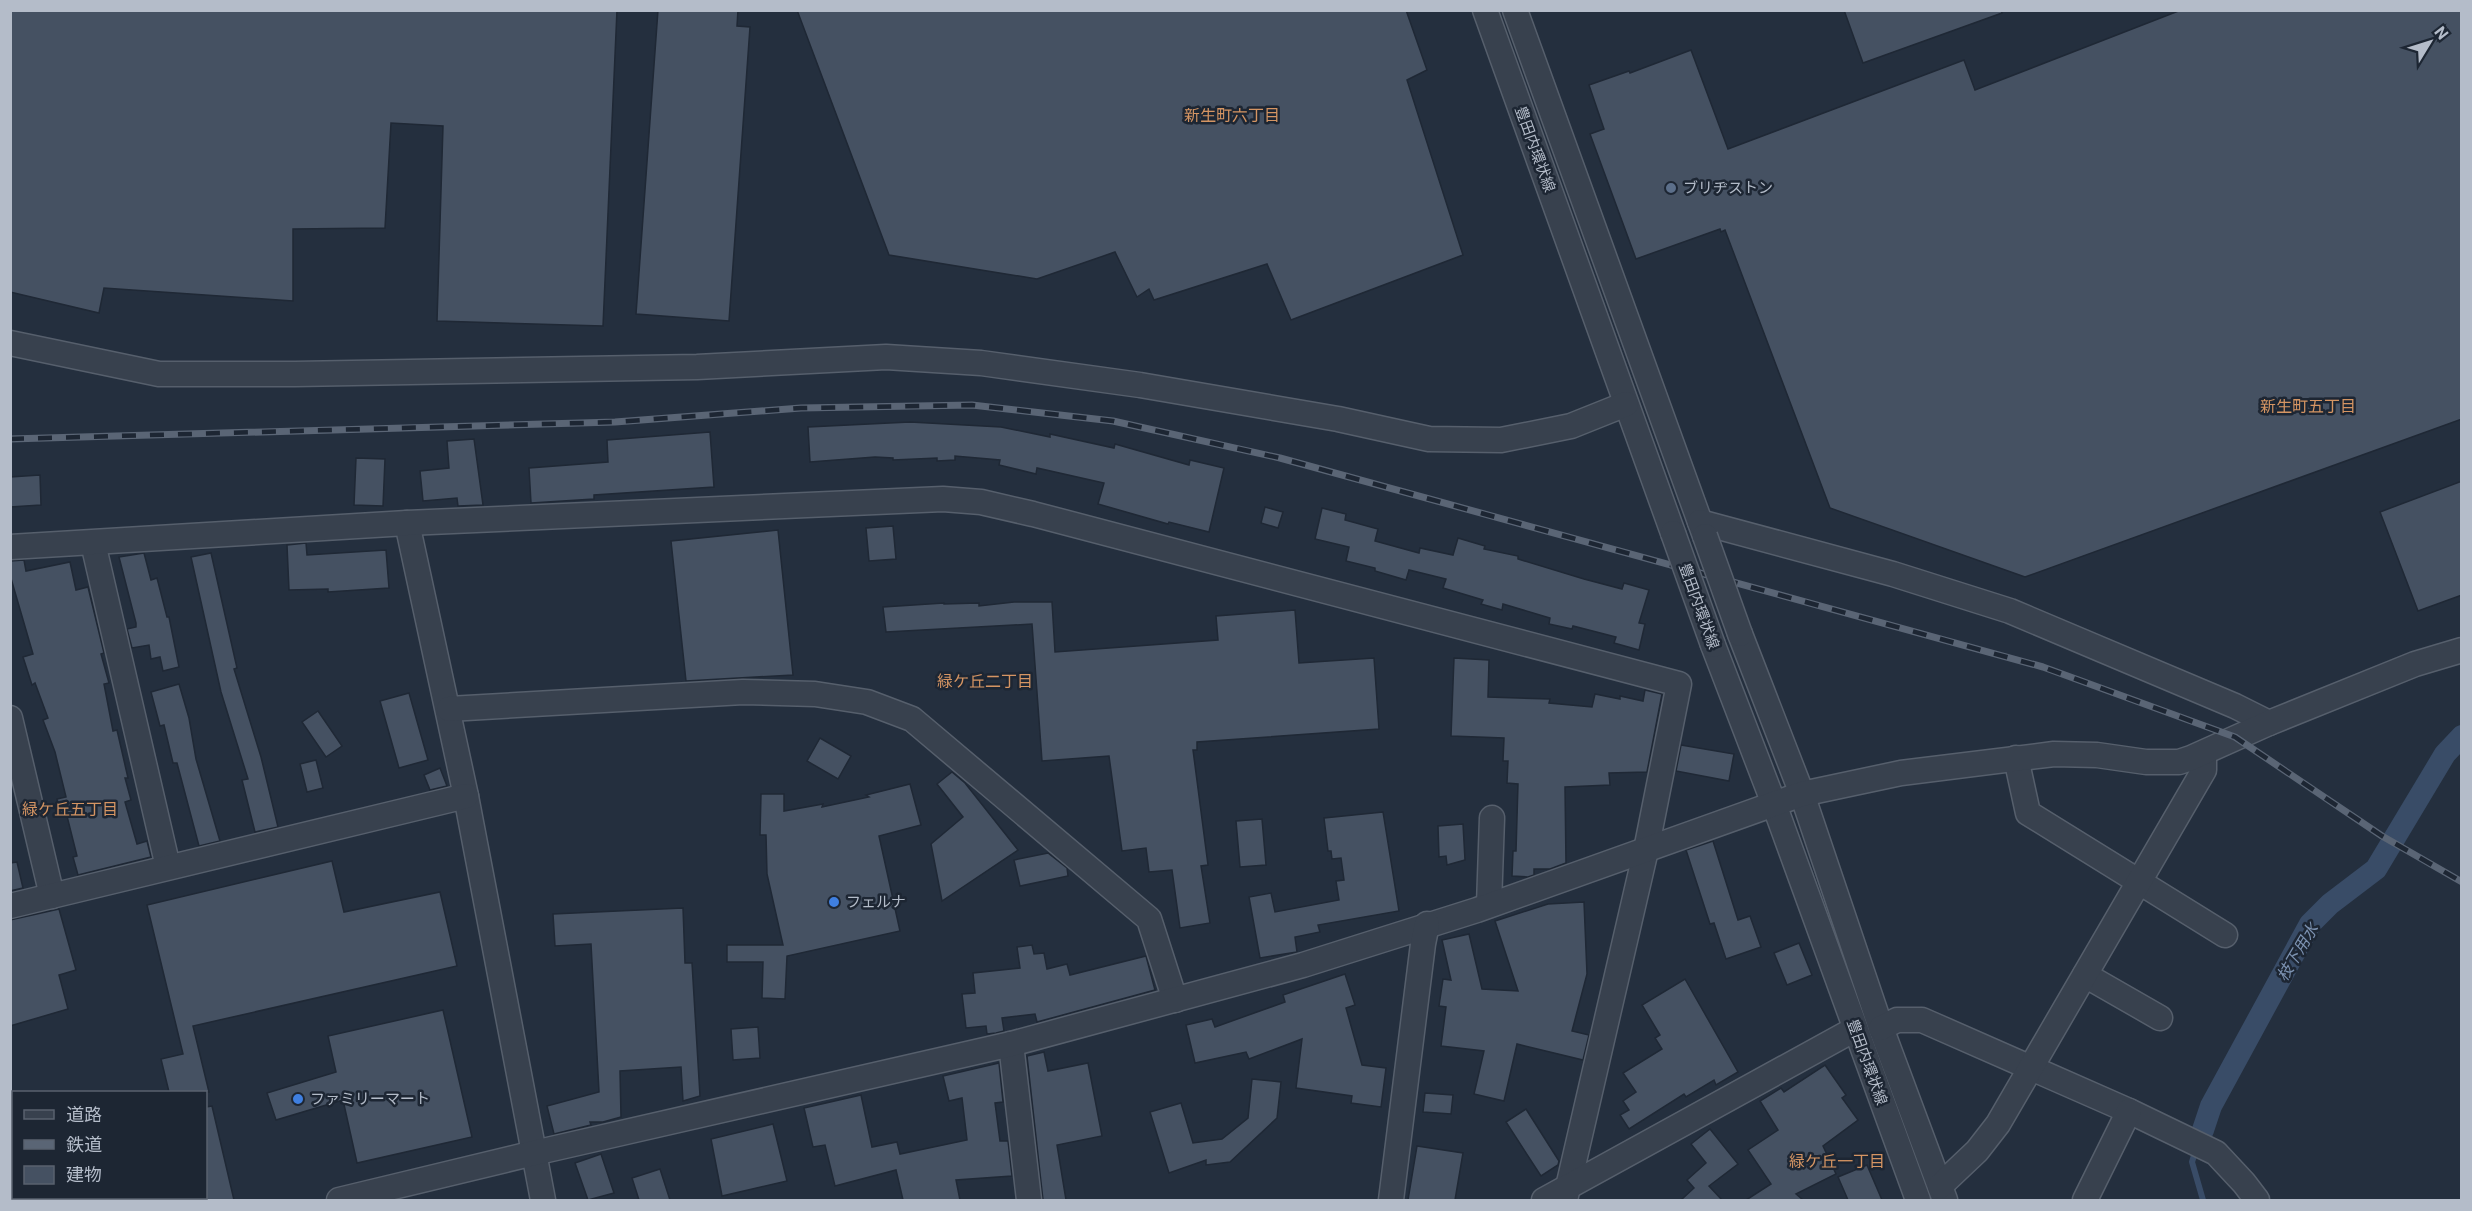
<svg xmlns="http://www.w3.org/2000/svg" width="2472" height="1211" viewBox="0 0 2472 1211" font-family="Roboto,'Noto Sans JP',sans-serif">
<rect width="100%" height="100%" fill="#242f3e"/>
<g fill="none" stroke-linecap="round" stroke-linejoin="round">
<path stroke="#394c67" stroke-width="6" d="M2196 1149 2192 1162 2203 1200"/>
<path stroke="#394c67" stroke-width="22" d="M2203 1130 2211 1106 2310 924 2330 904 2376 869 2445 754 2462 736"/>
</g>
<g fill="#455162" stroke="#1f2835" stroke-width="1.5">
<path d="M10 10H617L603 326 437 321 443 126 391 123 385 228 293 229V301L104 288 99 313 10 292Z"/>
<path d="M658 10H738L737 26 750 27 729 321 636 314Z"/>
<path d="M797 10H1406L1427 70 1407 80 1463 255 1291 320 1267 264 1154 300 1149 289 1137 297 1115 252 1037 279 889 255Z"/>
<path d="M1844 10H2001L2002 13 1863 63Z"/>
<path d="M2181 10H2462V419L2025 577 1830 508 1725 230 1721 232 1720 229 1636 259 1590 134 1604 129 1589 85 1629 71 1630 73 1691 50 1728 149 1964 60 1975 90Z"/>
<path d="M910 422 1001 427 1050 437V434L1114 448 1115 444 1189 465 1190 460 1224 468 1209 532 1169 522 1168 524 1098 504 1104 483 1037 468 1036 474 999 465 1000 460 955 456V460L937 461V458L893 460V458L875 457 810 462 808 427Z"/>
<path d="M710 432 714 487 594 495V499L531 503 529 468 608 462 607 440Z"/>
<path d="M474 439 483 505 458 506 457 498 423 501 420 471 449 468 447 441Z"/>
<path d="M356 458 385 459 383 506 354 505Z"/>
<path d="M40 475 41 505 10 507V477Z"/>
<path d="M2462 481V595L2418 611 2380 512Z"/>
<path d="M1265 507 1283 512 1278 528 1261 523Z"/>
<path d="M1322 508 1346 514 1345 520 1378 529 1375 541 1419 553 1420 548 1453 555 1458 538 1485 546 1484 549 1518 556V559L1584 579 1622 589 1624 583 1649 590 1639 623 1645 624 1639 650 1614 643 1616 637 1573 626 1572 629 1549 624 1550 618 1503 604 1502 610 1481 604 1483 600 1443 588 1446 579 1409 570 1406 580 1375 571V568L1346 561 1349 547 1315 539Z"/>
<path d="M893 526 896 559 869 561 866 528Z"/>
<path d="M778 530 793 675 686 681 671 541Z"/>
<path d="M306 543 307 555 386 550 389 588 328 592V589L289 590 287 545Z"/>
<path d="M144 553 151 580 157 578 167 617H169L179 667 163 671 160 657 151 659 149 645 132 648 127 629 136 627V623L119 557Z"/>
<path d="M211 553 237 668 234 669 261 757 278 827 255 832 242 780 248 779 221 692 191 557Z"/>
<path d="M24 560 26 571 70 562 76 590 88 587 104 653 101 654 109 683 104 684 113 731 117 730 128 778H125L131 800 125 802 137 844 147 841 151 857 78 875 73 857 77 856 67 816 61 817 57 799 66 797 55 752 43 720 48 718 35 683 32 685 23 657 33 654 10 575V561Z"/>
<path d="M1014 602H1052L1055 652 1218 640 1216 616 1295 610 1299 663 1374 658 1379 729 1197 742V750H1193L1208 865 1201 866 1210 923 1180 928 1172 870 1149 872 1146 848 1122 851 1109 756 1042 761 1032 624 886 632 883 607 944 603V604L979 603V606Z"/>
<path d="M1454 658 1489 660 1488 697 1550 699 1549 703 1592 707 1595 694 1620 699V696L1643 701 1645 690 1662 694 1647 772 1609 773 1610 785 1565 787 1566 863 1550 869H1534V875L1528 877 1512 876 1513 851H1516L1518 784 1507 783 1508 761H1503L1504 738 1451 736Z"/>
<path d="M179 684 189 718 196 759 220 841 199 846 177 763H173L164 725 160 726 151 692Z"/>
<path d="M409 693 428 760 399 768 380 701Z"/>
<path d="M318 711 342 746 326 757 302 722Z"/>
<path d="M820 738 851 756 838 779 807 761Z"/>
<path d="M1681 745 1734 754 1729 781 1676 771Z"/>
<path d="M316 760 323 788 307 792 300 764Z"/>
<path d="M440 768 447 786 430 790 424 775Z"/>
<path d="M952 772 965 783 1018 850 942 901 931 844 963 817 937 784Z"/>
<path d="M910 784 921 825 879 836 900 931 787 956 785 999 762 998 763 962H727V945H783L767 874 766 835H760L761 794H784V811L823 804 822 807 869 797 866 795Z"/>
<path d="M1383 812 1399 911 1318 925 1320 932 1295 937 1297 952 1260 958 1249 897 1271 893 1275 912 1339 900 1336 881 1344 880 1341 858 1332 859 1331 851H1328L1324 818Z"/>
<path d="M1262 819 1266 865 1240 867 1236 821Z"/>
<path d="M1463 824 1465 860 1447 865 1446 856 1439 857 1438 826Z"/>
<path d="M1713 841 1738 920 1750 916 1761 947 1726 959 1714 923 1710 924 1686 850Z"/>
<path d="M1048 853 1067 868 1068 876 1020 886 1014 860Z"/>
<path d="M332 861 344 912 440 892 457 966 193 1026 209 1092H169L161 1059 183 1054 147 905Z"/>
<path d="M17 862 23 888 10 891V863Z"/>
<path d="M1584 902 1587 974 1572 1031 1589 1035 1583 1060 1517 1044 1504 1101 1474 1094 1484 1051 1441 1046 1446 1007 1439 1006 1443 979 1451 980 1442 940 1469 934 1482 989 1518 991 1495 921 1548 904Z"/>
<path d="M683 908 685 963H692L700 1096 683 1101 681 1067 620 1071 621 1117 603 1122H590L591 1125 554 1134 547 1106 599 1092 591 944 555 946 553 914Z"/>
<path d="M59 909 76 970 59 975 68 1009 10 1026V920Z"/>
<path d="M1799 943 1812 975 1787 985 1774 953Z"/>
<path d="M1032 945 1034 954 1044 953 1047 969 1067 964 1070 975 1146 956 1155 990 1037 1022 1035 1014 1002 1018 1004 1031 996 1033 987 1034 986 1026 966 1028 962 994 975 993 973 973 1020 968 1017 947Z"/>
<path d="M1345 974 1355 1005 1346 1008 1362 1065 1386 1068 1381 1107 1351 1103 1352 1096 1296 1088 1302 1039 1249 1059 1246 1052 1195 1063 1186 1025 1212 1019 1215 1027 1285 1002 1283 995Z"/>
<path d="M1685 979 1738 1072 1716 1085 1714 1080 1686 1097 1684 1094 1629 1129 1620 1115 1629 1110 1623 1101 1636 1092 1623 1073 1662 1049 1655 1038 1660 1035 1642 1005Z"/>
<path d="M443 1010 472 1137 357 1163 343 1100 276 1120 267 1093 336 1072 328 1036Z"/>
<path d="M758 1027 760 1058 733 1060 731 1029Z"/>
<path d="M1044 1052 1048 1071 1088 1063 1102 1136 1057 1145 1066 1200H1043L1027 1056Z"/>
<path d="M999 1063 1003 1102 995 1103 1000 1141H1008L1012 1176 956 1180 960 1200H903L896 1170 835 1186 825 1145 813 1147 804 1108 861 1095 872 1147 897 1142 900 1154 967 1140 962 1098 949 1101 943 1076Z"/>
<path d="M1825 1065 1846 1095 1842 1098 1858 1120 1823 1146 1836 1174 1796 1194 1803 1200H1746L1771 1184 1748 1150 1778 1130 1760 1101 1781 1088 1784 1092Z"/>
<path d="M1252 1079 1281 1082 1277 1118 1230 1162 1206 1165V1160L1169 1173 1150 1112 1181 1103 1193 1143 1222 1139 1248 1118Z"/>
<path d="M1425 1093 1453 1095 1451 1114 1423 1112Z"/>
<path d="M212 1106 234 1200H206V1107Z"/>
<path d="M1526 1109 1559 1161 1558 1165 1541 1176 1506 1122Z"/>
<path d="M773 1124 787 1181 722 1196 711 1139Z"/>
<path d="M1710 1129 1738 1164 1709 1186 1722 1200H1681L1694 1188 1687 1180 1706 1163 1691 1144Z"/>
<path d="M1417 1146 1463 1153 1455 1200H1408Z"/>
<path d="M601 1154 614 1193 588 1200 575 1163Z"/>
<path d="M1867 1165 1882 1200H1848L1838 1177Z"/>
<path d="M660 1169 670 1200H639L632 1178Z"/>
</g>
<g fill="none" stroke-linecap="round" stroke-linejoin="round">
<g stroke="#565f6c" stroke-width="27">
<g id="minor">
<path d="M1485 10 1673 533"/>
<path d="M1515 10 1705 536"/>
<path d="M10 343 159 374H295L697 367 886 357 981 363 1140 385 1338 419 1429 439 1501 440 1571 426 1626 404"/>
<path d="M1700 522 1893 574 2010 611 2235 706 2269 723"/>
<path d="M407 523 466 796 543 1200"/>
<path d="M93 543 168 867"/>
<path d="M10 547 407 523 943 499 981 502 1033 514 1679 684 1646 850 1565 1200"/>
<path d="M1740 634 1802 794 1881 1028 1945 1200"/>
<path d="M1713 645 1774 804 1918 1200"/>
<path d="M449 709 743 692 815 694 867 702 912 719 1149 919 1175 1000"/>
<path d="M10 718 52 896"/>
<path d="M2016 758 2028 813 2225 935"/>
<path d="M1489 905 1492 818"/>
<path d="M10 906 466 796"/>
<path d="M2085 975 2160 1018"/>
<path d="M1881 1028 1897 1020H1922L2129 1111 2216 1153 2244 1183 2257 1200"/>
<path d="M1011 1044 1029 1200"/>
<path d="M1940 1186 1977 1151 1998 1124 2204 770V754"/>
<path d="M339 1200 534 1153 1011 1044 1303 965 1477 910 1802 794 1901 773 2054 754 2097 755 2146 762H2179L2191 758 2269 723 2415 664 2462 650"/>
<path d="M1391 1200 1423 944 1427 924"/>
<path d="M1544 1200 1855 1029"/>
<path d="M2085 1200 2129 1111"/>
</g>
</g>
<use href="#minor" stroke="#38414e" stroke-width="24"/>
<g stroke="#5a6575" stroke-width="7">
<path id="rail" d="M10 439 615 422 801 408 972 405 1113 421 1280 458 2043 667 2235 737 2382 836 2462 882"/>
</g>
<use href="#rail" stroke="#1d2633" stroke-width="4.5" stroke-dasharray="14" stroke-linecap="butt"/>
<g stroke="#565f6c" stroke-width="27" stroke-linecap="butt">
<g id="minor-bridge">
<path d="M1673 533 1713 645"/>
<path d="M1705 536 1740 634"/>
</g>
</g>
<use href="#minor-bridge" stroke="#38414e" stroke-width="24"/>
</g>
<circle fill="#5c6f8a" stroke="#1d2633" stroke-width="2" cx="1671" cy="188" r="6"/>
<g fill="#3f7fe0" stroke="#1d2633" stroke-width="2">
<circle cx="834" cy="902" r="6"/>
<circle cx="298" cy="1099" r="6"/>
</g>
<g text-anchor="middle" stroke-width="5" stroke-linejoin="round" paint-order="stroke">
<g font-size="15" fill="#b4bcc9" stroke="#1d2633">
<text transform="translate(1535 149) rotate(70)" y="5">豊田内環状線</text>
<text transform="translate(1699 606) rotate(70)" y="5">豊田内環状線</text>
<text transform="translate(1867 1062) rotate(70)" y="5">豊田内環状線</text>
</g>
<g font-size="15" fill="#b4bcc9" stroke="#1d2633" text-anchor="start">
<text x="1683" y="193">ブリヂストン</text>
<text x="846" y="907">フェルナ</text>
<text x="310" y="1104">ファミリーマート</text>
</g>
<g font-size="16" fill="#d59563" stroke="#1d2633">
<text x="1232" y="121">新生町六丁目</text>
<text x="2308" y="412">新生町五丁目</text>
<text x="985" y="687">緑ケ丘二丁目</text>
<text x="70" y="815">緑ケ丘五丁目</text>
<text x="1837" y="1167">緑ケ丘一丁目</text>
</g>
<g font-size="16" font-style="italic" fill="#7c92b1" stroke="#1d2633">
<text transform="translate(2297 952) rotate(-59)" y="6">枝下用水</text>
</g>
</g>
<rect width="2472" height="1211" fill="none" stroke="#b4bcc9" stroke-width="24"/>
<rect x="12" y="1091" width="195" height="108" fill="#1d2633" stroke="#59626f" stroke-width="1.5"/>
<rect x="24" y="1110" width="30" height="9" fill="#38414e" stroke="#59626f" stroke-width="1.5"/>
<text x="66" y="1121" font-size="18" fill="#b4bcc9">道路</text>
<rect x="24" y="1140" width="30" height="9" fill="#5a6575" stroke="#59626f" stroke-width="1.5"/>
<text x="66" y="1151" font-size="18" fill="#b4bcc9">鉄道</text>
<rect x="24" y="1166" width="30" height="18" fill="#455162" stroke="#59626f" stroke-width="1.5"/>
<text x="66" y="1181" font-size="18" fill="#b4bcc9">建物</text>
<g transform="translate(2430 42) rotate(52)" stroke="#1d2633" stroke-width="4.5" paint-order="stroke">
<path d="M0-4.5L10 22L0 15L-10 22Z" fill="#b4bcc9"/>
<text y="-9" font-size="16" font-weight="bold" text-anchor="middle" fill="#b4bcc9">N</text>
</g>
</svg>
